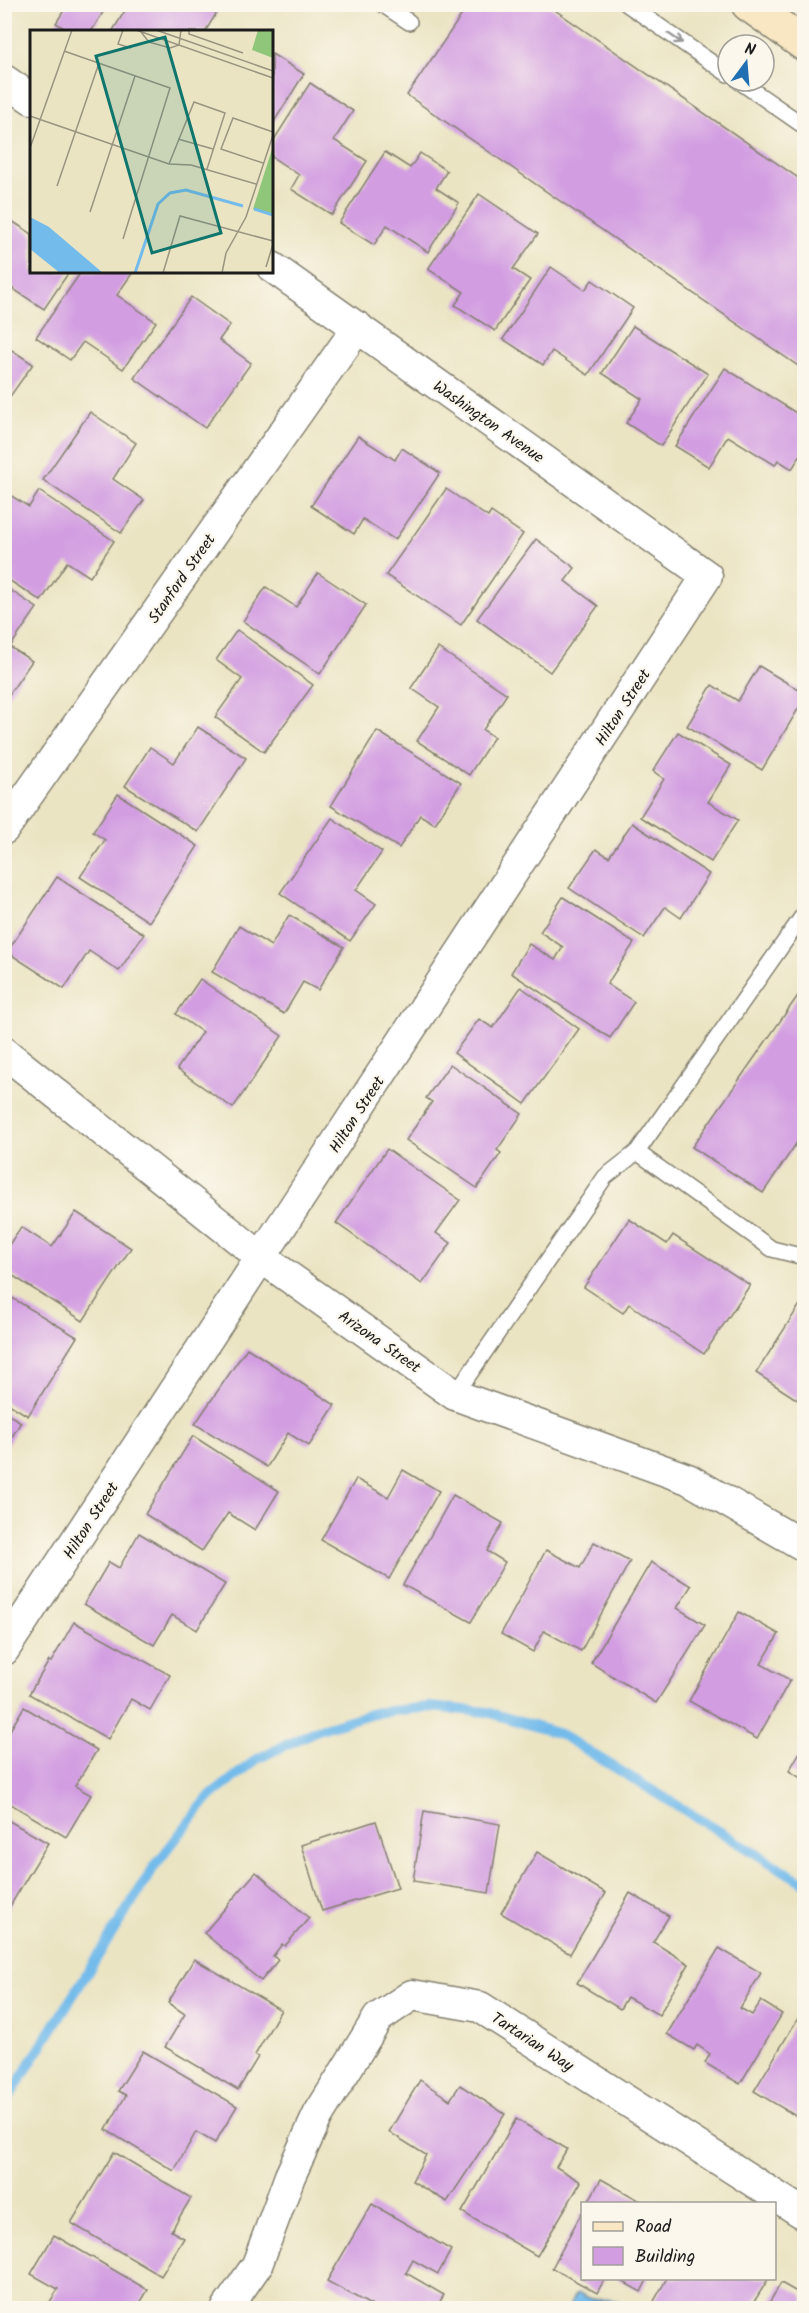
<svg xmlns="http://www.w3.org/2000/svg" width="809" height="2313" viewBox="0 0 809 2313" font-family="Kalam,sans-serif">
<rect width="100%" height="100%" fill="#fbf7ec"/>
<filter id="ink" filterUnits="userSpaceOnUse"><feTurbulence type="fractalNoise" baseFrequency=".0167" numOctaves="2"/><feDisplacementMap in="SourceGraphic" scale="12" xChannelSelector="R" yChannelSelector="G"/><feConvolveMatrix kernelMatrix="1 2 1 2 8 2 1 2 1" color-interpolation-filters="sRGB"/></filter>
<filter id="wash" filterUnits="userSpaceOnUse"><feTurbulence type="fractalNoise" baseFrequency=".008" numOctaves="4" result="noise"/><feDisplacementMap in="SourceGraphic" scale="24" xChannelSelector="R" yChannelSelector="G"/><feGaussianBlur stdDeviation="1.35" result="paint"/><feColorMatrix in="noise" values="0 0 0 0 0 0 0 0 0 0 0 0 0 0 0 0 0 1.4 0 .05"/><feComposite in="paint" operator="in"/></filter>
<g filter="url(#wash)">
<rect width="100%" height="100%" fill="#ebe4c3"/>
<path fill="#73bbeb" stroke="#486c84" stroke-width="1.5" d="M578 2293C583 2294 587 2298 592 2299 605 2302 617 2294 624 2308H573L570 2305 574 2296Z"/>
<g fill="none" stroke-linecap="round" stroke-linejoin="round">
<path stroke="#73bbeb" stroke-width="10" d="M4 2105 154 1867 207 1799 257 1759 317 1730 373 1713 429 1707 487 1712 560 1734 804 1883"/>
</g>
<g id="blocks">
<g fill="#d29de1">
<path d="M68 4H108L91 32H70L56 23Z"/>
<path d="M129 4H222L205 32H112Z"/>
<path d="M444 4H546L804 182V370L407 95 461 16Z"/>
<path d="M272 54 304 74 272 125Z"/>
<path d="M310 83 353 111 334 140 367 161 332 215 291 189 299 175 272 157V143Z"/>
<path d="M385 152 410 168 420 153 447 171 436 188 459 203 428 252 387 225 374 245 339 223Z"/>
<path d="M479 194 538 234 513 269 530 280 495 331 455 305 464 292 428 269Z"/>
<path d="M4 216 32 234V272H69L44 309 4 283Z"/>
<path d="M551 267 585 290 592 280 633 308 588 375 552 351 543 365 503 339Z"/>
<path d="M81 272H133L117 295 156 322 123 369 83 342 70 360 36 337Z"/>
<path d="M191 297 230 325 219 340 251 363 205 428 134 378Z"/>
<path d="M633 326 708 374 661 446 626 423 642 399 602 373Z"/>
<path d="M4 345 33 364 4 405Z"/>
<path d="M725 368 804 418V449L792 469 778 460 775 465 728 436 709 467 675 446Z"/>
<path d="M90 412 136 443 113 479 144 500 121 533 43 480Z"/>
<path d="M358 436 395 460 402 448 440 473 395 540 363 519 354 534 311 506Z"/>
<path d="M446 489 488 517 491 512 523 534 461 625 386 575Z"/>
<path d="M39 491 114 541 90 577 67 562 41 601 4 577V504L10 495 29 507Z"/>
<path d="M536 539 575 568 565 581 598 606 550 672 477 619Z"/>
<path d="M318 573 366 605 320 674 243 621 266 587 296 607Z"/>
<path d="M4 586 37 608 10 647 32 661 6 699Z"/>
<path d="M237 630 313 685 264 752 215 717 242 679 216 660Z"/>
<path d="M438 648 507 694 483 730 494 737 469 775 417 741 439 707 411 688Z"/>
<path d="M759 666 804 693V699L762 770 687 726 712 685 738 701Z"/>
<path d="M198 727 246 758 198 832 125 786 150 747 174 763Z"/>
<path d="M377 731 461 783 435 824 420 815 399 848 331 806Z"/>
<path d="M678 732 731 765 708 802 738 820 711 862 640 817 664 779 653 771Z"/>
<path d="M118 794 198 846 149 922 80 877 105 840 93 832Z"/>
<path d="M332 818 382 852 356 890 376 904 350 941 280 893Z"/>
<path d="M632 823 709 874 681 918 665 907 644 938 569 888 596 849 609 857Z"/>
<path d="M57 877 144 934 119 971 89 951 64 989 7 952Z"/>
<path d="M563 897 634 943 607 984 634 1002 610 1038 511 973 529 944 555 960 563 947 540 932Z"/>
<path d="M289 915 344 947 318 990 303 982 284 1014 212 972 239 926 271 946Z"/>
<path d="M200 979 282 1036 233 1108 177 1069 202 1032 176 1014Z"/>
<path d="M521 987 579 1029 525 1104 454 1053 479 1019 493 1028Z"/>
<path d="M804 987V1132L763 1193 692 1147Z"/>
<path d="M450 1064 522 1114 497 1150 501 1153 477 1188 406 1140 432 1102 426 1098Z"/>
<path d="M387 1149 460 1200 436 1233 451 1243 422 1284 336 1223Z"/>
<path d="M76 1212 131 1248 83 1321 4 1270V1252L21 1227 52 1247Z"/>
<path d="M629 1219 667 1244 673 1235 750 1285 704 1354 629 1304 623 1313 584 1287Z"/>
<path d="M4 1293 77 1337 28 1416 4 1401Z"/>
<path d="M801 1303 804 1305V1404L756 1373Z"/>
<path d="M247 1348 335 1405 309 1446 288 1433 267 1467 195 1424Z"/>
<path d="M4 1412 21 1422 4 1450Z"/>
<path d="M193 1436 279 1491 255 1530 228 1513 202 1551 145 1514Z"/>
<path d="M403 1470 439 1491 389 1579 321 1540 356 1479 388 1497Z"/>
<path d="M453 1495 503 1523 487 1551 505 1562 471 1622 403 1585Z"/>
<path d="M139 1533 225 1584 197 1630 172 1615 154 1645 84 1604 109 1562 119 1568Z"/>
<path d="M594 1542 630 1561 581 1651 544 1631 533 1652 501 1634 546 1550 580 1568Z"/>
<path d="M651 1562 691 1586 677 1608 705 1625 656 1703 591 1663Z"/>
<path d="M739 1612 779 1634 761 1664 790 1680 757 1739 689 1701Z"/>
<path d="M74 1622 170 1675 150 1710 131 1699 108 1739 29 1694 49 1661 51 1662Z"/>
<path d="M24 1707 97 1750 75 1786 91 1795 66 1837 4 1800V1740Z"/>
<path d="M804 1745V1780L789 1771Z"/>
<path d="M424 1811 500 1824 489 1893 413 1881Z"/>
<path d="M4 1818 48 1843 4 1916Z"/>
<path d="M376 1821 398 1888 322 1911 301 1845Z"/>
<path d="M537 1852 606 1893 570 1954 501 1913Z"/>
<path d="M256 1872 309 1918 285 1946 282 1944 273 1956 278 1960 261 1981 204 1933Z"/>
<path d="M630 1893 669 1916 653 1942 689 1964 659 2015 627 1997 620 2009 577 1983Z"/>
<path d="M719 1948 761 1973 740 2008 752 2015 761 2001 782 2014 740 2084 705 2063 710 2054 697 2045 694 2050 667 2034Z"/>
<path d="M194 1959 281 2010 255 2055 258 2057 238 2090 165 2047 185 2014 168 2003Z"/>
<path d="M803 2010 804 2011V2121L754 2091Z"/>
<path d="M143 2051 237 2106 215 2143 196 2132 174 2171 106 2130 126 2095 118 2091Z"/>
<path d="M420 2080 450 2100 460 2085 505 2114 447 2202 412 2181 426 2155 389 2132Z"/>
<path d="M516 2119 567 2149 556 2167 581 2182 537 2256 462 2212Z"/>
<path d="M114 2152 191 2198 171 2231 184 2238 161 2276 71 2223Z"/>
<path d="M601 2179 646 2204H587Z"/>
<path d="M372 2204 451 2250 438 2274 413 2260 406 2273 444 2295 436 2308H376L327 2281Z"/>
<path d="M582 2212V2278H605L597 2293 552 2268Z"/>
<path d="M54 2235 148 2290 137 2308H46L58 2289 31 2274Z"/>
<path d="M616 2278H648L641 2292Z"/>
<path d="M667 2278H769L750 2308H663L653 2303Z"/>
<path d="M781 2283 804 2296V2308H766Z"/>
</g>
</g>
</g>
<g filter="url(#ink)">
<use href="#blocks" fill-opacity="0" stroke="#848070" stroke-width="1.5"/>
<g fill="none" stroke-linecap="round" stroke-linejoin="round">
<g stroke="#848070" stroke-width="18">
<g id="lane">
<path d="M382 4 409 22"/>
<path d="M627 4 728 74"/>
<path d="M739 81 804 126"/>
<path d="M637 1152 772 1249 804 1257"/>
<path d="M455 1395 605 1177 637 1152 804 914"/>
</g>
</g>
<g stroke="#848070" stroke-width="33">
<g id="street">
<path d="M4 80 32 99"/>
<path d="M4 829 358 327"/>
<path d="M4 1052 262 1258 455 1395 688 1479 804 1546"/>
<path d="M4 1650 707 576 272 267"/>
<path d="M227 2308 257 2265 290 2176 318 2115 378 2018 412 1995 480 2007 804 2214"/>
</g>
</g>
<g stroke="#848070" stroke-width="36">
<path id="secondary" d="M748 4 804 44"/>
</g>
<use href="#lane" stroke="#fff" stroke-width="15"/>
<use href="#street" stroke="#fff" stroke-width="30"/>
<use href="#secondary" stroke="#f9e7c3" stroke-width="33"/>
</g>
<defs><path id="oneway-shaft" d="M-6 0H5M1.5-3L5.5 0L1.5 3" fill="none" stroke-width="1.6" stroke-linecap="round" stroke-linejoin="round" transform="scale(1.5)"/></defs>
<use stroke="#999" href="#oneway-shaft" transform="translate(675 38) rotate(34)"/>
</g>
<g text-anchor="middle" stroke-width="4.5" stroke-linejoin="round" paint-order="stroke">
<g font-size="16" fill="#1c1c1c" stroke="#fbf7ec">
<text transform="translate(489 421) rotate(35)" y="6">Washington Avenue</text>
<text transform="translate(181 578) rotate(-55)" y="6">Stanford Street</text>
<text transform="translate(622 707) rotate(-57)" y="6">Hilton Street</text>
<text transform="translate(356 1114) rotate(-57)" y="6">Hilton Street</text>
<text transform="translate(380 1341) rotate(35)" y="6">Arizona Street</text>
<text transform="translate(90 1520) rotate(-57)" y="6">Hilton Street</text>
<text transform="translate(533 2041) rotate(33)" y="6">Tartarian Way</text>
</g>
</g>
<g transform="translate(30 30)">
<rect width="243" height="243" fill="#ebe4c3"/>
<path d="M228 0H243V28L222 20ZM243 116V184L223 179Z" fill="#8fc679"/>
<path d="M0 187 19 197 73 243H30L0 219Z" fill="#73bbeb"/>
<path fill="none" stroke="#73bbeb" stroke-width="3" d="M224 179 243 185M105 243 128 174 140 163 156 160 213 176"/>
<path fill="none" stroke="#989480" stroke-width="1.5" d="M93 0 88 14 101 18M106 0 243 48M126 0 243 41M159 0V4L213 23M111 2 119 12 140 18 149 15 151 0M34 21 140 58 93 209M0 86 139 134 161 135 226 154M148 109 183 119M0 118 42 0M233 133 191 119 203 88 243 102M139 134 164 72 195 83 177 139M27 156 69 33M60 182 105 46M236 237 243 214M133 243 150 186 243 211M192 243 196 223 216 187 243 105"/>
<path fill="#0f766e" fill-opacity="0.15" stroke="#0f766e" stroke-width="3" d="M135 7 191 203 122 223 66 26Z"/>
<rect width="243" height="243" fill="none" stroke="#1c1c1c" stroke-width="3"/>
</g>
<rect width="809" height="2313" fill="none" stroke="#fbf7ec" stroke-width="24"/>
<rect x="581" y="2202" width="195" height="78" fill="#fbf7ec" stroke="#a29f99" stroke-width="1.5"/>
<rect x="593" y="2222" width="30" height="9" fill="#f9e7c3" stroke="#a29f99" stroke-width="1.5"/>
<text x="635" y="2232" font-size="18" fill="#1c1c1c">Road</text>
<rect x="593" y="2247" width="30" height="18" fill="#d29de1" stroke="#a29f99" stroke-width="1.5"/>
<text x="635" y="2262" font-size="18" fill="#1c1c1c">Building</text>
<g transform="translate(746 63) rotate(16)"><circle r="28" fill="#fbf7ec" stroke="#a29f99" stroke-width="1.5"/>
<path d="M0-4.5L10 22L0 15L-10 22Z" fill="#1f6fb2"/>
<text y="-9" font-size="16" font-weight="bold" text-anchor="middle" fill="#1c1c1c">N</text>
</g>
</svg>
